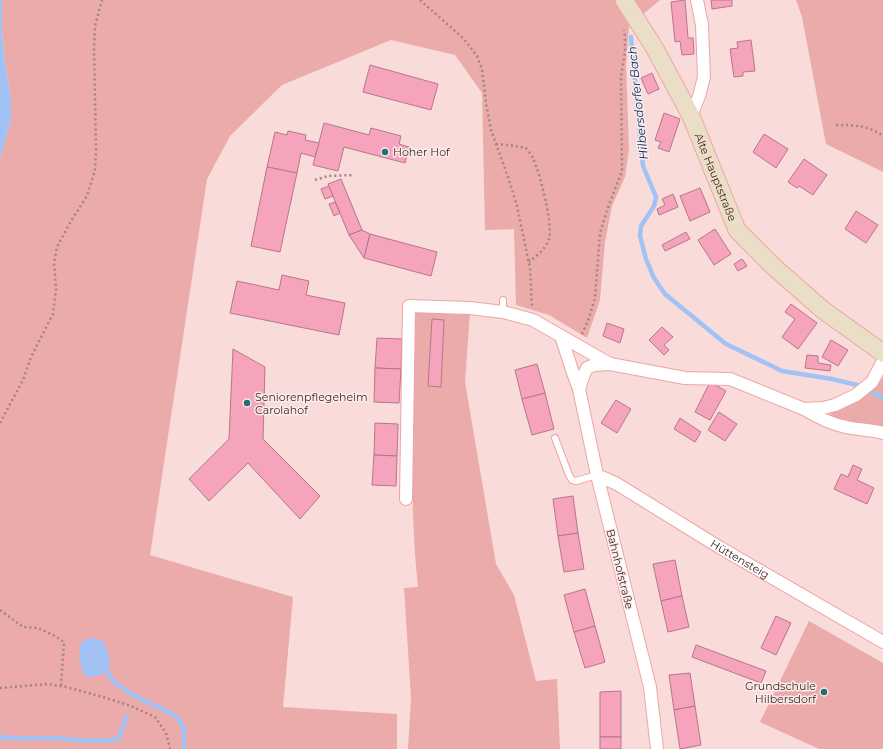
<svg xmlns="http://www.w3.org/2000/svg" width="883" height="749" viewBox="0 0 883 749" font-family="Montserrat,sans-serif">
<rect width="100%" height="100%" fill="#f9dbda"/>
<g fill="#ebabaa">
<path d="M2 0H660L629 26 626 65 629 149 625 177 612 206 605 242 600 300 587 338 549 315 516 305 514 229 485 230 482 93 455 55 391 40 282 85 230 136 207 179 150 555 293 597 283 707 397 714V749H0V158L11 120V97L5 63 2 31Z"/>
<path d="M796 0H883V172L826 144 802 17Z"/>
<path d="M415 309 470 312 465 382 496 564 514 595 536 681 557 679 560 749H408L411 697 404 588 418 587C408 495 414 402 415 309Z"/>
<path d="M883 378V428C868 426 839 427 830 414L852 403Z"/>
<path d="M809 621 883 663V749H819L760 722Z"/>
</g>
<g fill="#a2c2f5">
<path d="M0 0H2V31L5 63 11 97V120L0 158Z"/>
<path d="M94 638 104 642 110 660 108 673 91 677 84 675 79 659 80 645 86 639Z"/>
</g>
<g fill="none" stroke-linecap="round" stroke-linejoin="round">
<g stroke="#a2c2f5" stroke-width="4.5">
<path d="M631 37 642 157 643 166 656 197 654 206 641 226 640 236 646 259 654 278 665 294 726 344 782 371 832 379 857 385 883 398"/>
<path d="M108 673 113 681 131 694 176 716 184 728V749"/>
<path d="M0 737C16 739 31 738 47 738 70 738 95 744 118 739L127 716"/>
</g>
</g>
<g fill="#f5a4bc" stroke="#b7768a">
<path d="M685 0 688 38H693L694 54 682 55 680 41 675 42 671 2Z"/>
<path d="M711 0H732V6L712 9Z"/>
<path d="M751 40 755 71 743 72V76L734 77 730 49 738 48 737 42Z"/>
<path d="M370 65 438 84 431 110 363 92Z"/>
<path d="M652 73 659 89 648 94 641 78Z"/>
<path d="M664 113 680 119 669 152 658 148 661 142 655 140Z"/>
<path d="M324 123 369 135 371 128 401 136 399 144 409 147 405 163 344 147 338 171 313 165Z"/>
<path d="M288 131 306 135 305 140 319 143 315 157 301 153 297 173 267 167 275 132 287 135Z"/>
<path d="M764 134 788 149 776 168 753 152Z"/>
<path d="M804 159 827 175 813 195 799 186 797 188 788 182Z"/>
<path d="M267 167 297 173 280 252 251 246Z"/>
<path d="M341 179 362 230 349 235 328 184Z"/>
<path d="M329 186 333 196 325 199 321 189Z"/>
<path d="M700 188 710 212 690 221 680 196Z"/>
<path d="M673 194 678 207 659 215 657 209 665 205 662 199Z"/>
<path d="M335 202 340 213 334 216 329 204Z"/>
<path d="M856 211 878 225 866 243 845 229Z"/>
<path d="M715 229 731 254 714 265 698 240Z"/>
<path d="M362 230 370 234 364 258 349 235Z"/>
<path d="M686 232 690 239 665 251 662 245Z"/>
<path d="M370 234 437 252 431 276 364 258Z"/>
<path d="M742 259 747 266 738 271 734 264Z"/>
<path d="M282 275 309 281 306 295 345 303 339 335 230 313 237 281 279 290Z"/>
<path d="M791 304 817 323 798 349 782 337 795 319 785 312Z"/>
<path d="M432 319 444 320 441 387 428 386Z"/>
<path d="M607 323 624 329 620 343 603 336Z"/>
<path d="M662 327 673 337 664 345 669 350 664 355 649 340Z"/>
<path d="M377 338 402 339 401 369 375 368Z"/>
<path d="M831 340 848 350 838 366 822 357Z"/>
<path d="M233 349 265 367 263 439 320 496 300 519 248 463 209 501 189 479 229 439Z"/>
<path d="M807 355 818 356V363L831 365 830 371 805 368Z"/>
<path d="M537 364 545 393 522 399 515 370Z"/>
<path d="M375 368 401 369 399 403 374 402Z"/>
<path d="M710 382 726 391 710 420 695 412Z"/>
<path d="M545 393 554 429 532 435 522 399Z"/>
<path d="M616 400 631 409 617 433 601 423Z"/>
<path d="M719 412 737 424 725 441 708 430Z"/>
<path d="M680 418 701 432 695 442 674 429Z"/>
<path d="M375 423 398 424 397 456 374 455Z"/>
<path d="M374 455 397 456 396 486 372 485Z"/>
<path d="M853 465 862 469 857 480 874 488 867 504 834 489 841 474 848 477Z"/>
<path d="M573 496 578 533 558 536 553 499Z"/>
<path d="M578 533 584 569 564 572 558 536Z"/>
<path d="M675 560 682 596 661 601 653 564Z"/>
<path d="M585 589 595 626 574 632 564 595Z"/>
<path d="M682 596 689 627 668 632 661 601Z"/>
<path d="M776 616 791 623 776 655 761 648Z"/>
<path d="M595 626 605 662 585 668 574 632Z"/>
<path d="M696 645 766 671 761 683 692 657Z"/>
<path d="M690 673 695 706 674 710 669 675Z"/>
<path d="M621 691V737H600V692Z"/>
<path d="M695 706 701 745 680 749 674 710Z"/>
<rect x="600" y="737" width="21" height="12"/>
</g>
<g fill="none" stroke-linecap="round" stroke-linejoin="round">
<g stroke="#eda5a4" stroke-width="8">
<g id="service">
<path d="M503 312V300"/>
<path d="M555 438 569 475 572 480 576 481 597 475"/>
</g>
</g>
<g stroke="#eda5a4" stroke-width="14">
<g id="minor">
<path d="M691 116 699 96 704 77 702 25 697 0"/>
<path d="M579 389 573 373 561 336 610 364"/>
<path d="M804 409C817 417 830 424 846 427 858 430 871 429 883 433"/>
<path id="s1" d="M597 475 617 484 719 547 883 642"/>
<path d="M406 499 409 306 470 308 503 312 533 320 561 336"/>
<path d="M657 749 650 687 597 475 579 389 584 374 587 368 594 365 610 364 685 378 730 379 804 409 823 408 835 405 856 395 872 382 883 361"/>
</g>
</g>
<g stroke="#eda5a4" stroke-width="19">
<g id="secondary">
<path id="s2" d="M624 0 654 47 691 116 737 230 774 267 823 310 883 353"/>
</g>
</g>
<g stroke="#a28484" stroke-width="2.5" stroke-dasharray="2 3" stroke-linecap="butt">
<path d="M420 0 464 39 477 56 482 69 486 103 491 130 509 180 517 206 530 268 532 308"/>
<path d="M836 125C855 125 866 125 882 135L883 137"/>
<path d="M496 144 509 145 526 148C528 151 531 154 533 158 540 174 553 223 549 239 546 249 536 256 529 262"/>
<path d="M315 180 328 176 353 175"/>
<path d="M582 334 588 321 595 298 600 233 607 210 622 171 621 76 625 52V37L624 30"/>
<path d="M0 423 23 380 31 357 53 314 56 289 54 263 57 247 71 221 87 196 95 170 96 150 94 48 95 26 102 0"/>
<path d="M0 610 23 627 38 628 55 636 64 642 61 686"/>
<path d="M0 688 48 684 66 687 103 697 131 706 155 717 166 733 170 749"/>
</g>
<use href="#service" stroke="#fff" stroke-width="6"/>
<use href="#minor" stroke="#fff" stroke-width="12"/>
<use href="#secondary" stroke="#eadec7" stroke-width="17"/>
</g>
<g fill="#246f73" stroke="#fceceb" stroke-width="1.5">
<circle cx="385" cy="152" r="4"/>
<circle cx="247" cy="403" r="4"/>
<circle cx="824" cy="692" r="4"/>
</g>
<g text-anchor="middle" stroke-width="3" stroke-linejoin="round" paint-order="stroke">
<g font-size="11" fill="#412525" stroke="#fceceb" text-anchor="start">
<text x="393" y="156">Hoher Hof</text>
<text x="255" y="401">Seniorenpflegeheim<tspan x="255" dy="13">Carolahof</tspan></text>
<text x="816" y="690" text-anchor="end">Grundschule<tspan x="816" dy="13">Hilbersdorf</tspan></text>
</g>
<g font-size="11" fill="#412525" stroke="#fceceb">
<text dy="4" stroke="none"><textPath href="#s2" startOffset="200">Alte Hauptstraße</textPath></text>
<text dy="4" stroke="none"><textPath href="#s1" startOffset="166">Hüttensteig</textPath></text>
<text transform="translate(620 569) rotate(76)" y="4">Bahnhofstraße</text>
</g>
<g font-size="12" font-style="italic" fill="#082b61" stroke="#fceceb">
<text transform="translate(638 103) rotate(-96)" y="4">Hilbersdorfer Bach</text>
</g>
</g>
</svg>
